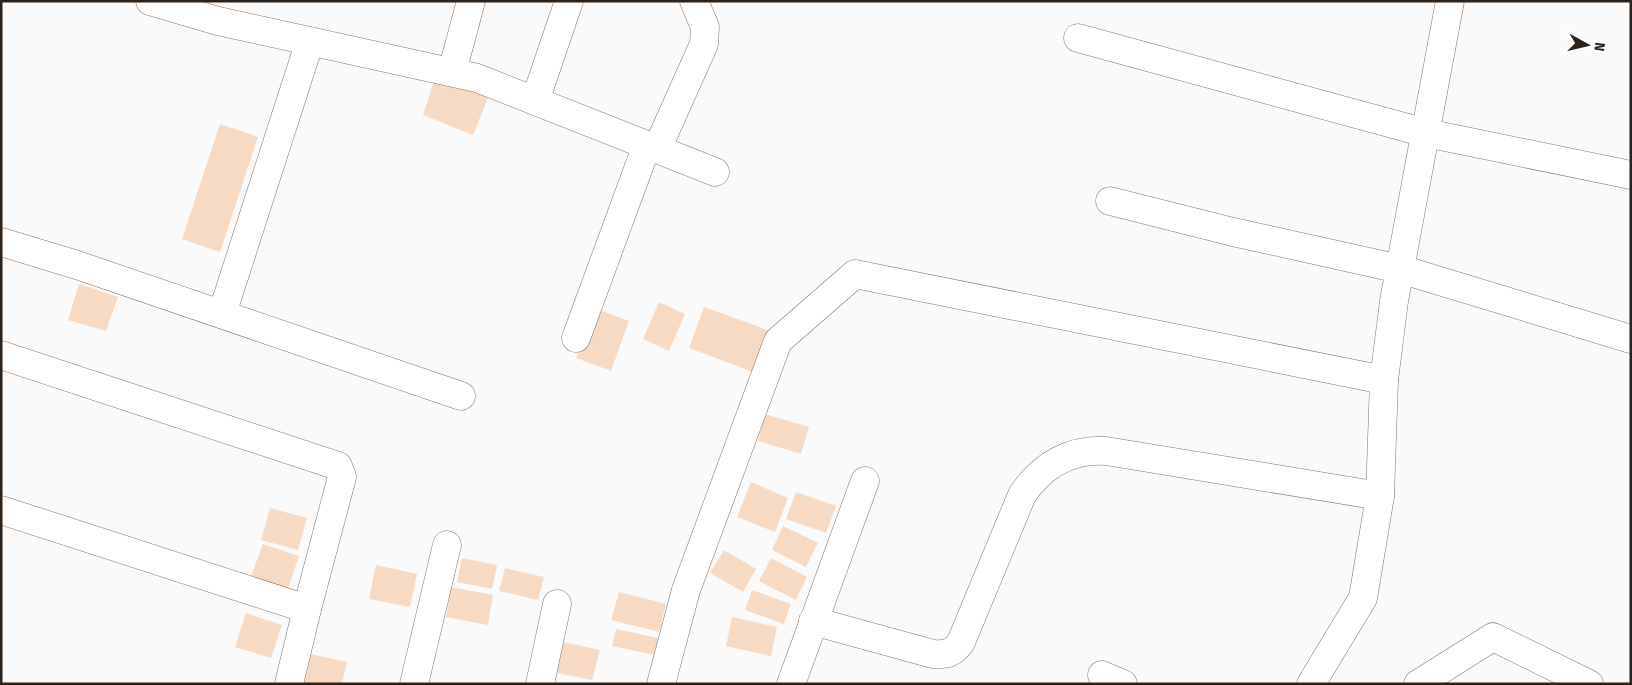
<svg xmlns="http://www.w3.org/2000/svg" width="1632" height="685" viewBox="0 0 1632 685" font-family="'Fira Sans Condensed',sans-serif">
<rect width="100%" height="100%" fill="#fafafa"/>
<g fill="#f8dac3">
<path d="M436 75 489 95 473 135 423 115Z"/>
<path d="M220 124 258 137 220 252 182 239Z"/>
<path d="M79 284 118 297 106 331 68 320Z"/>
<path d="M659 302 685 314 669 351 643 339Z"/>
<path d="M704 307 768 330 753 372 689 348Z"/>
<path d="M594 308 629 321 611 371 576 358Z"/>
<path d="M765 414 809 427 801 454 758 441Z"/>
<path d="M751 482 788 498 775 532 737 517Z"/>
<path d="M796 492 836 506 826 533 786 519Z"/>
<path d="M270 508 307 518 298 550 261 540Z"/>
<path d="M783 526 818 543 806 567 772 550Z"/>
<path d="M263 544 299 556 288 589 251 576Z"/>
<path d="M724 550 756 569 743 592 710 573Z"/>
<path d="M462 558 497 565 492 589 457 582Z"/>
<path d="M771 558 807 577 796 600 759 581Z"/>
<path d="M376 565 417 574 410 607 369 599Z"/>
<path d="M505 568 544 577 538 600 499 591Z"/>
<path d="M451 587 493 595 488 625 446 617Z"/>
<path d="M752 590 791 604 784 624 745 610Z"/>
<path d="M619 592 666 604 659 632 611 620Z"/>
<path d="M246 613 282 625 271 658 235 647Z"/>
<path d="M732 617 777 627 771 656 726 646Z"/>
<path d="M616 629 658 638 655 655 612 646Z"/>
<path d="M555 640 600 650 592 680 547 671Z"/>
<path d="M311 654 347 662 342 684H304Z"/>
</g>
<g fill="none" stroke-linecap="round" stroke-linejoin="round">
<g stroke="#8b715c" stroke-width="29">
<g id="minor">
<path d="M150 1 218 21 477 78 715 172"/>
<path d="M1078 38 1426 133 1631 175"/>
<path d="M452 72 471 1"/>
<path d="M535 101 569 1"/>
<path d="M657 149 704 44 705 27 694 1"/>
<path d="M1110 201 1233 232 1400 269 1631 339"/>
<path d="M1 242 77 265 461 396"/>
<path d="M222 314 310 41"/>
<path d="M576 338 647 145"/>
<path d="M1 355 338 466 342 477 307 609"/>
<path d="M1 510 307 609 289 684"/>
<path d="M813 621 933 654C947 655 953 653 961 642L1022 495C1042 465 1070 449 1106 451L1380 496"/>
<path d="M1102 675 1123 684"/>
<path d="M414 684 447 545"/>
<path d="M540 684 557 604"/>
<path d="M661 684 686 590 778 341 855 274 1384 380"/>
<path d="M791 684 865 481"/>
<path d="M1311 684 1363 598 1380 496 1384 380 1394 301 1450 1"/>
<path d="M1418 684 1493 637 1589 684"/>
</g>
</g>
<use href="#minor" stroke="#fff" stroke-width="28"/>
</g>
<rect width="1632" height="685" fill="none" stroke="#2d2219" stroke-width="5"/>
<g transform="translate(1587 45) rotate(98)" stroke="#ffffff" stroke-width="4" paint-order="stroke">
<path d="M0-4L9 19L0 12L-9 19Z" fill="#2d2219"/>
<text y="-8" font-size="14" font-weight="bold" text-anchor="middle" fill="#2d2219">N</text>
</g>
</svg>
